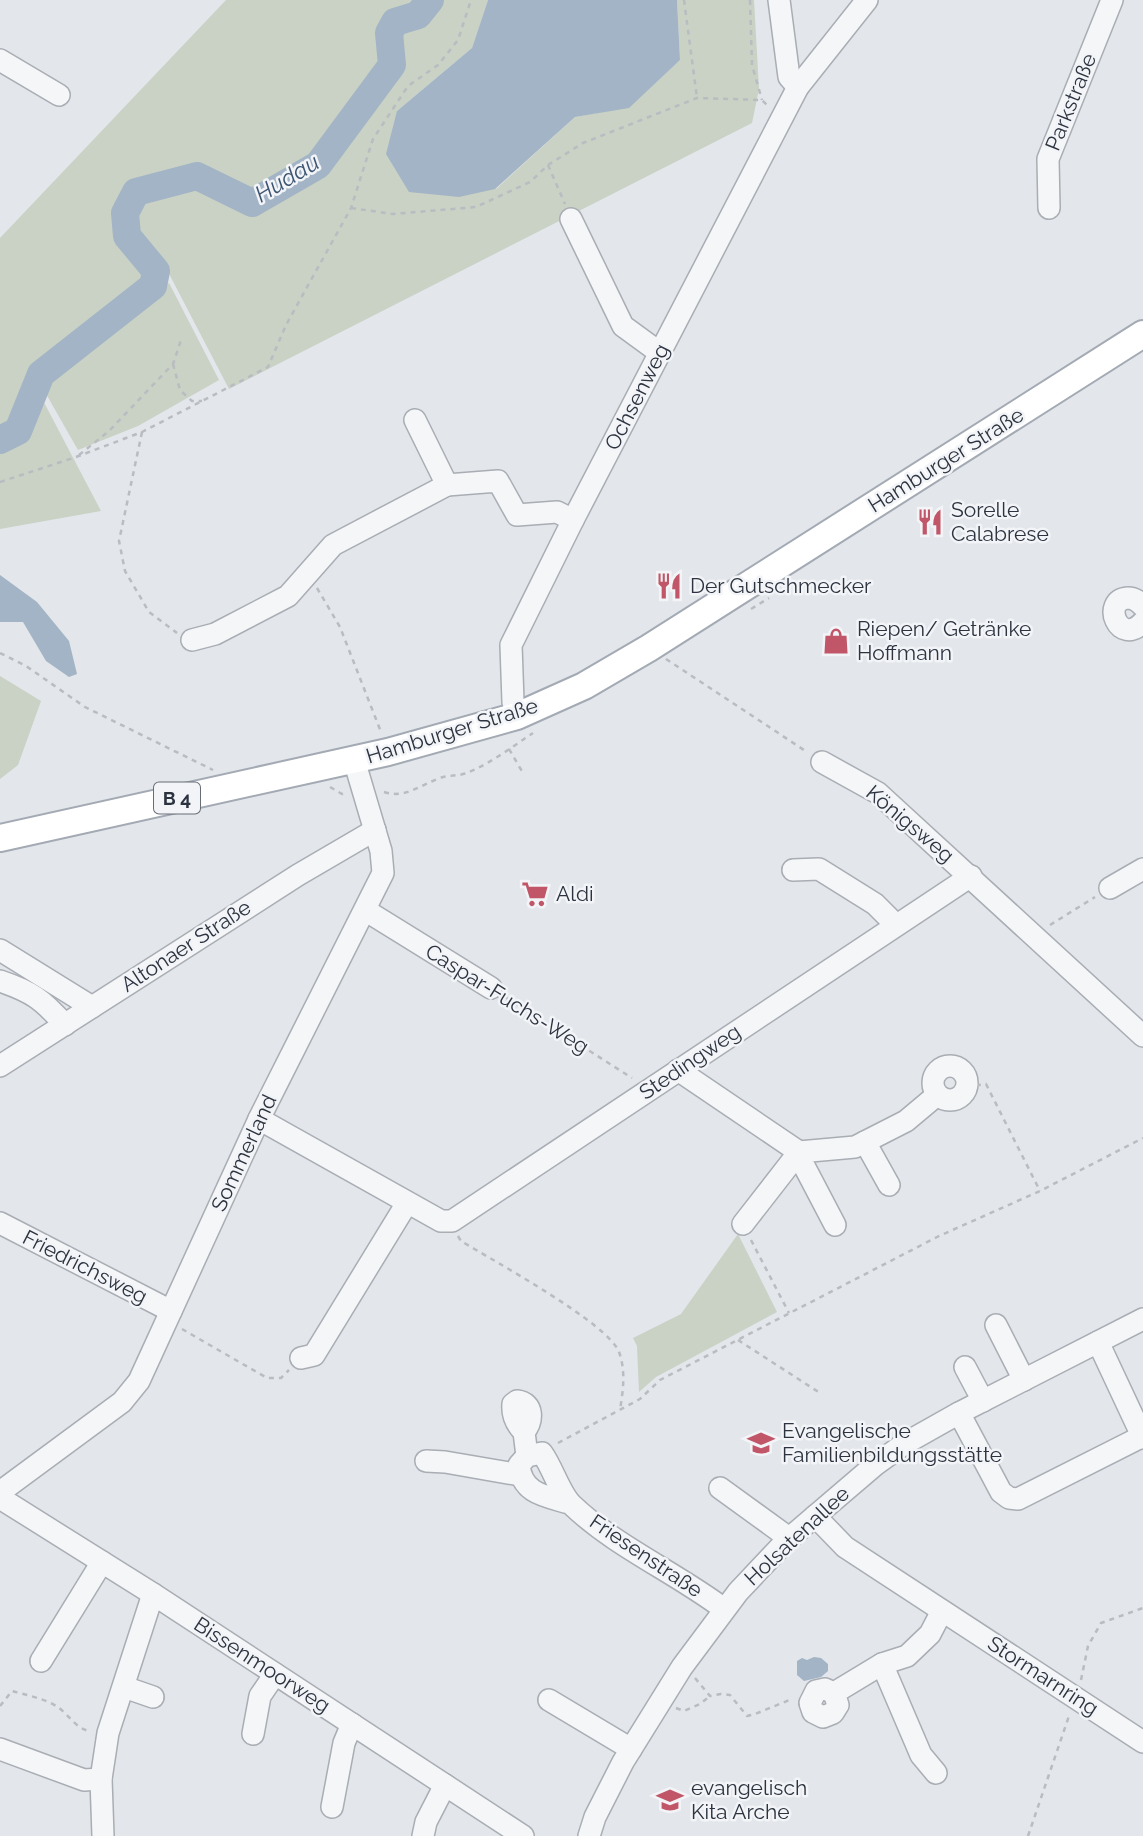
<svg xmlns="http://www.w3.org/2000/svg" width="1143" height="1836" viewBox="0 0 1143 1836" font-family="Raleway,sans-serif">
<rect width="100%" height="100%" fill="#e3e6ea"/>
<g fill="#c9d2c5">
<path d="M226 0H488L472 48 397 111 496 189 575 117 629 107 680 60 677 0H754L759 89 752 123 229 389 165 266 28 372 101 511 0 529V238Z"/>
<path d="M169 283 219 380 138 426 78 450 41 385Z"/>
<path d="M0 676 41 701 18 765 0 779Z"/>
<path d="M738 1234 777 1312 656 1377 639 1392 637 1346 633 1338 681 1314Z"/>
</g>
<g fill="#a2b4c5">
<path d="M488 0H677L680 60 629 108 575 117 495 189 459 197 409 192 386 154 397 111 472 48Z"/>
<path d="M0 575 37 602 69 641 77 674 69 677 46 661 23 622H0Z"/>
<path d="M814 1657 821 1658 828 1664V1671L821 1677 804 1681 797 1675V1661L802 1658 807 1660Z"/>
</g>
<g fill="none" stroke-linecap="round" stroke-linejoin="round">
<path stroke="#a2b4c5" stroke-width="28" d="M0 440 18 431 41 374 153 286 156 271 127 236 125 213 136 192 197 176 252 203 318 165 392 65 389 33 395 22 418 15 430 0"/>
<g stroke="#a9adb4" stroke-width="24">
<g id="minor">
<path d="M779 0 789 77 798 87"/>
<path d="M0 60 59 95"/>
<path d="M1049 208 1048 159 1112 0"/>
<path d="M571 219 623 326 660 353"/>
<path d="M415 420 447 485 498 481 517 515 557 512 573 520"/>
<path d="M1143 606C1139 602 1135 598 1128 598 1100 600 1119 648 1143 622"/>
<path d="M192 640 215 634 288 596 333 545 447 485"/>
<path d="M517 716 513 702 511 645 573 520 798 87 867 0"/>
<path d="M822 762 878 793 1143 1036"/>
<path d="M793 870 819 869 875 904 896 925"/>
<path d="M1110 888 1143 869"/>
<path d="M365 910 491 988"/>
<path d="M0 950 92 1007"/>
<path d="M0 981C32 992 42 999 65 1025"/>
<path d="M0 1066 298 875 375 830"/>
<circle cx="950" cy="1083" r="17"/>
<path d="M678 1070 799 1152 743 1224"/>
<path d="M259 1119 441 1221H452L971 876"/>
<path d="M865 1142 889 1185"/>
<path d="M0 1223 171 1311"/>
<path d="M835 1225 802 1162 799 1152 855 1147 906 1121 937 1095"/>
<path d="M996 1325 1024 1380"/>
<path d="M1098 1342 1143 1438"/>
<path d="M301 1358 314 1355 407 1203"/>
<path d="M965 1367 983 1401"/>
<path d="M959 1413 1001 1492 1009 1498 1018 1499 1143 1436"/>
<path d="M524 1432C516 1424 512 1415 513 1404L517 1401C534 1403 533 1421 524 1432L527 1456"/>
<path d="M426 1461 445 1462 520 1475"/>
<path d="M720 1488 789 1538"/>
<path d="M0 1492 122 1402 139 1381 259 1119 383 873 381 851 354 760"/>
<path d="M0 1498 153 1594 523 1836"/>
<path d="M569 1503C545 1496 522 1494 519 1465L527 1456 542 1453C553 1468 560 1494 572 1505 616 1547 675 1572 724 1609"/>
<path d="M815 1516 845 1547 1143 1742"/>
<path d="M41 1661 102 1562"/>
<path d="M882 1664 921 1755 936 1773"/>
<path d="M124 1687 153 1697"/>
<path d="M834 1693 838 1705 833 1713 823 1717 813 1712 810 1703 816 1691 825 1689 834 1693 882 1664 907 1656 930 1634 942 1611"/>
<path d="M549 1700 631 1749"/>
<path d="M253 1734 260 1696 275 1674"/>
<path d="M0 1749 84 1780 101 1779"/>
<path d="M332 1807 344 1743 352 1724"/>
<path d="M103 1836 101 1779 108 1733 153 1594"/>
<path d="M423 1836 426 1822 445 1785"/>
<path d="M589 1836 595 1817 623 1762 682 1667 738 1592 786 1541 875 1465 904 1444 959 1413 1143 1319"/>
</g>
</g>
<g stroke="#a3aab4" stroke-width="30">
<path id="major" d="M0 838 388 752 517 716 584 686 649 648 1143 334"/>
</g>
<g stroke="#b9bcc1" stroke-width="2.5" stroke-dasharray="5 5" stroke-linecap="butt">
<path d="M684 0 697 98"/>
<path d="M750 0 752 65 762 100"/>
<path d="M548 165 565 204"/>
<path d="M351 208 393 214 476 207 530 182 548 165 583 143 697 98 762 100 768 106"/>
<path d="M173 364 180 390 192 401H202"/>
<path d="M142 432 119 541 125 571 149 612 177 633"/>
<path d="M79 455 109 431 173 364 182 337"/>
<path d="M0 482 76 457 142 432 268 367 286 325 351 208 373 139 408 86 438 65 458 40 471 0"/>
<path d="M317 588 340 627 381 732"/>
<path d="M751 609 769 598"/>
<path d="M0 653 26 666 85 707 213 770"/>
<path d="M666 659 807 752"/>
<path d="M509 749 523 773"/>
<path d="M330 787 342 794 346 793"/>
<path d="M384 792C405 799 420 785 440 778 449 775 459 776 467 773 491 763 512 747 533 733"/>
<path d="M1050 925 1095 897"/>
<path d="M505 997 632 1078"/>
<path d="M966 1087 986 1084 1040 1191"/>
<path d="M458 1236 461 1241C492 1260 608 1323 619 1352 626 1371 623 1391 620 1410"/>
<path d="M751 1240 789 1313"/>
<path d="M182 1329 267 1378H281L289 1370"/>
<path d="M738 1340 820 1393"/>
<path d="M558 1443 640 1399 660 1380 939 1236 1040 1191 1143 1138"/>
<path d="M695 1678 710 1696 721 1694 730 1695 747 1716 755 1714 792 1699"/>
<path d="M1081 1680 1088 1646 1101 1623 1143 1608"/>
<path d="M0 1706 12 1691C26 1695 47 1699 59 1708 70 1716 76 1729 90 1731"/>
<path d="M676 1708 684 1711 700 1704 710 1696"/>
<path d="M1028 1836 1069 1716"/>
</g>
<use href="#minor" stroke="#f5f6f8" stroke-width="21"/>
<use href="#major" stroke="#fff" stroke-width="26"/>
</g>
<defs>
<g id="restaurant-bare" transform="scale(2.1)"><path d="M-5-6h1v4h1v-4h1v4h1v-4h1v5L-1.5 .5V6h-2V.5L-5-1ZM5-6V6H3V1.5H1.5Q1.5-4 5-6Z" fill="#c05668" stroke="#f2f4f7" stroke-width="2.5" paint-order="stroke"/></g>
<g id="shop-bare" transform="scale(2.1)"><path d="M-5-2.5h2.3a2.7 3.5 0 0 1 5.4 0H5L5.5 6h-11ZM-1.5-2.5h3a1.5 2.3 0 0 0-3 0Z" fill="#c05668" stroke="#f2f4f7" stroke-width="2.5" paint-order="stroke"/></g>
<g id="supermarket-bare" transform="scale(2.1)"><path d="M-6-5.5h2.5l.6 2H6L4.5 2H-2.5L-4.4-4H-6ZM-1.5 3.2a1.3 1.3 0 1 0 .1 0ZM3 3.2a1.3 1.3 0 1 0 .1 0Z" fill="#c05668" stroke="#f2f4f7" stroke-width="2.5" paint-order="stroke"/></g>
<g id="school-bare" transform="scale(2.1)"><path d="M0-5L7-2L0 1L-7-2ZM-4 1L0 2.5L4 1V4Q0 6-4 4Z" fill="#c05668" stroke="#f2f4f7" stroke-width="2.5" paint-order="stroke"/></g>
</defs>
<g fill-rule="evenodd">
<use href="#restaurant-bare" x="930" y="522"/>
<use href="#restaurant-bare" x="669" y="586"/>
<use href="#shop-bare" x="836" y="641"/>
<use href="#supermarket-bare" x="535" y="894"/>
<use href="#school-bare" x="761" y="1443"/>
<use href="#school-bare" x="670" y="1800"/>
</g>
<g text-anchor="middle" stroke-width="5" stroke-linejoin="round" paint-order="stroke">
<rect fill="#f2f4f7" stroke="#686e77" stroke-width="2" x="154" y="782.5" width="46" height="31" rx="5"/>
<g font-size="19" font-weight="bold" fill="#2d3440">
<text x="177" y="805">B 4</text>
</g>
<g font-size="21" fill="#2d3440" stroke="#f2f4f7">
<text transform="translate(1071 102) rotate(-68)" y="7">Parkstraße</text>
<text transform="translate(637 397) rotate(-63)" y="7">Ochsenweg</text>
<text transform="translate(946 460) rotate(-32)" y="7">Hamburger Straße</text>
<text transform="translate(452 731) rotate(-17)" y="7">Hamburger Straße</text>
<text transform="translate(910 824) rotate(40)" y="7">Königsweg</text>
<text transform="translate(186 946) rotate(-33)" y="7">Altonaer Straße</text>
<text transform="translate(507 999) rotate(32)" y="7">Caspar-Fuchs-Weg</text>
<text transform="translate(690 1062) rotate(-34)" y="7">Stedingweg</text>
<text transform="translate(244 1153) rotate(-65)" y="7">Sommerland</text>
<text transform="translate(85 1267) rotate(27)" y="7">Friedrichsweg</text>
<text transform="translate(797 1536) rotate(-43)" y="7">Holsatenallee</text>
<text transform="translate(646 1556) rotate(34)" y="7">Friesenstraße</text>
<text transform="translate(262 1665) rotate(33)" y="7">Bissenmoorweg</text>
<text transform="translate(1043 1676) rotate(33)" y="7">Stormarnring</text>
</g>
<g font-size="21" fill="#2d3440" stroke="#f2f4f7" text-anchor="start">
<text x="951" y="517">Sorelle<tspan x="951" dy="24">Calabrese</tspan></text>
<text x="690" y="593">Der Gutschmecker</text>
<text x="857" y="636">Riepen/ Getränke<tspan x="857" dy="24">Hoffmann</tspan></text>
<text x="556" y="901">Aldi</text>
<text x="782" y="1438">Evangelische<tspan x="782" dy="24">Familienbildungsstätte</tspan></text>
<text x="691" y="1795">evangelisch<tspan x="691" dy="24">Kita Arche</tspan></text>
</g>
<g font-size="23" font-style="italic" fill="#3b5370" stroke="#f2f4f7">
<text transform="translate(287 178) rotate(-31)" y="8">Hudau</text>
</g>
</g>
</svg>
